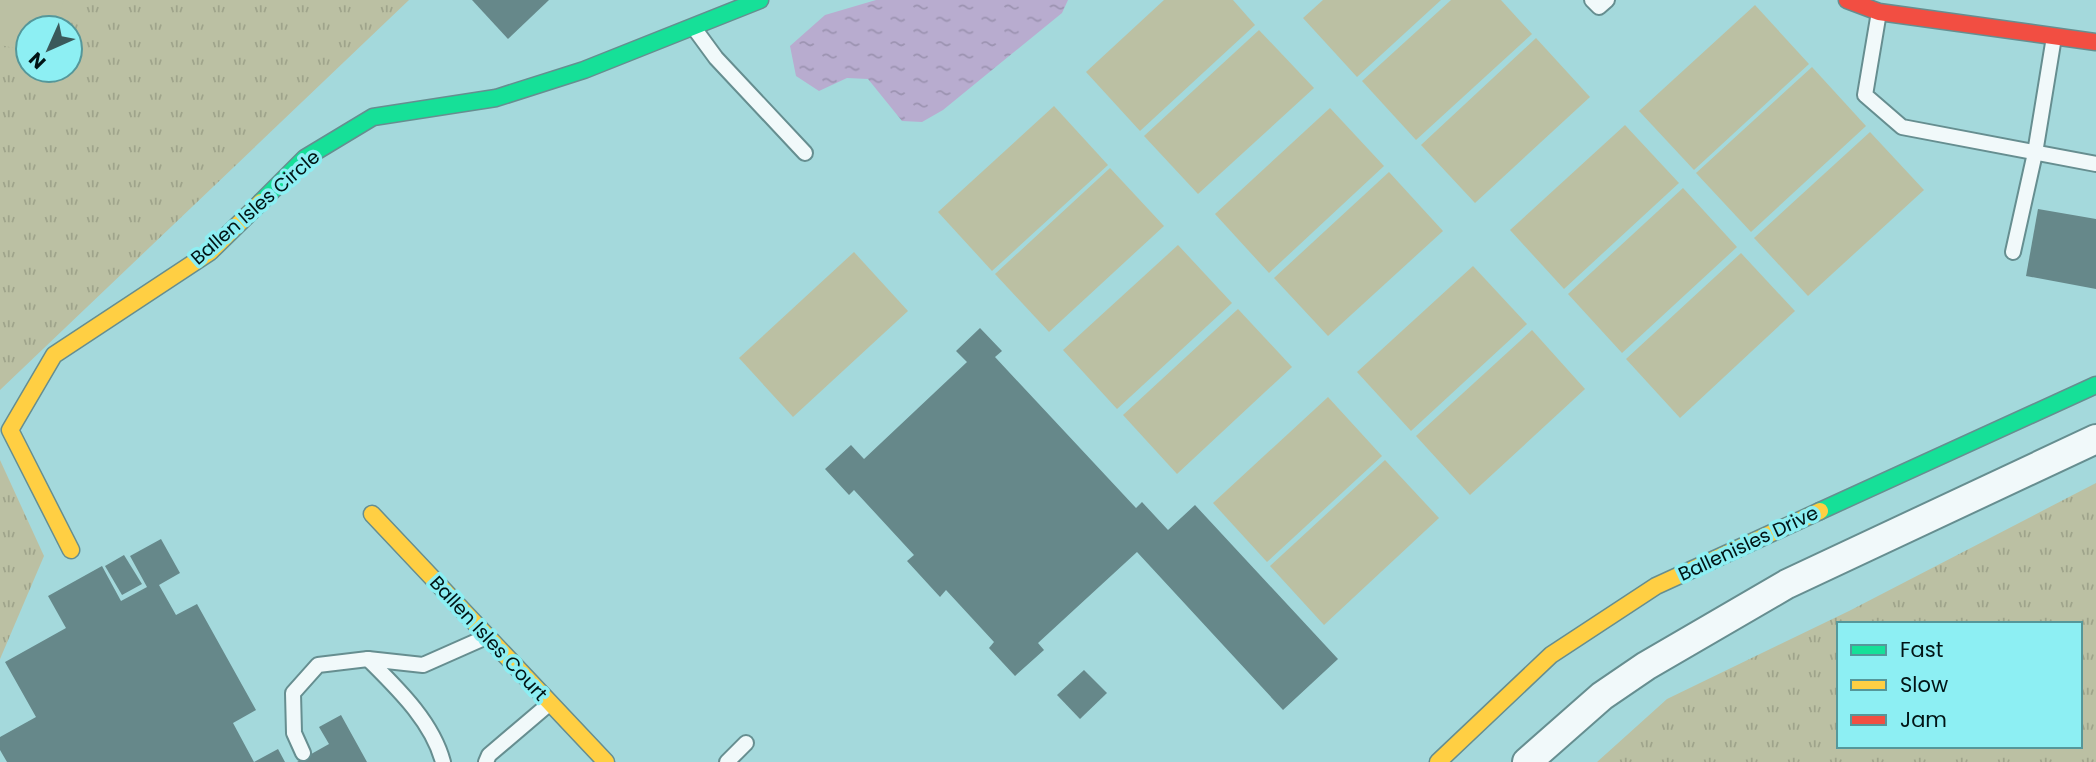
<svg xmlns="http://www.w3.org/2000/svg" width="2096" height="762" viewBox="0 0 2096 762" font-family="Poppins,sans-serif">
<defs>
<pattern id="grass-tufts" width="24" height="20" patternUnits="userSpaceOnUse" patternTransform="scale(1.75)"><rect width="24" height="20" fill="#bbc0a3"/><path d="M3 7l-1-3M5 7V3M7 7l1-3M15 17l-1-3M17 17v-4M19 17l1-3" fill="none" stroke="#9fa48b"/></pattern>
<pattern id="water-ripples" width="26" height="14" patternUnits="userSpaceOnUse" patternTransform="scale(1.75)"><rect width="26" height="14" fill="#b8accf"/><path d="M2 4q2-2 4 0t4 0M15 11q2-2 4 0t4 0" fill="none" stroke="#9c93b1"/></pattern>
</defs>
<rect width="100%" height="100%" fill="#a4d9dc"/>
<g fill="url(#grass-tufts)" fill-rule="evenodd">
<path d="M0 0H409L0 390ZM28 28H70V70H28Z"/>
<path d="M0 460 44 556 0 659Z"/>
<path d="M2096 483V762H1597L1667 699 1849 611ZM1839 624H2080V746H1839Z"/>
</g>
<g fill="#bbc0a3">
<path d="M0 0H64L54 28H28V46L19 49 0 45Z"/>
<path d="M1164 0H1233L1255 25 1140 131 1086 72Z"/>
<path d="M1323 0H1441L1357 77 1303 18Z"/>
<path d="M1451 0H1501L1532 34 1416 140 1362 81Z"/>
<path d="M1755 5 1809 64 1694 170 1639 111Z"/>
<path d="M1259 30 1314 88 1198 194 1144 136Z"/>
<path d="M1536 38 1590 97 1475 203 1421 145Z"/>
<path d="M1812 67 1866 126 1751 232 1696 173Z"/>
<path d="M1054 106 1108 165 992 271 938 212Z"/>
<path d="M1330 108 1384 166 1269 273 1215 214Z"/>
<path d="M1625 125 1679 183 1564 289 1510 230Z"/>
<path d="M1870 132 1924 190 1808 296 1754 238Z"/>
<path d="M1110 168 1164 226 1049 332 995 274Z"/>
<path d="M1389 172 1443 231 1328 336 1274 278Z"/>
<path d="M1683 188 1737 247 1622 353 1568 294Z"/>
<path d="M1178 245 1232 303 1117 409 1063 350Z"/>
<path d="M854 252 908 311 793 417 739 358Z"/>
<path d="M1741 253 1795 311 1680 418 1626 359Z"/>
<path d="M1473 266 1527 324 1411 431 1357 372Z"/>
<path d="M1238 309 1292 367 1177 474 1123 415Z"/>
<path d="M1532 330 1585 389 1470 495 1416 436Z"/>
<path d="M1328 397 1382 456 1267 562 1213 503Z"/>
<path d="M1385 460 1439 518 1324 625 1270 566Z"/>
</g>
<path fill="url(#water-ripples)" d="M876 0H1068L1062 13 943 110 922 122 902 121 868 79 847 78 819 91 796 76 790 46 825 15Z"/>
<g fill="#66888a">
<path d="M472 0H549L508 39Z"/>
<path d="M2038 209 2096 219V289L2026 276Z"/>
<path d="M980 328 1002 351 995 357 1136 508 1142 502 1168 530 1195 505 1338 659 1283 710 1137 552 1038 643 1044 650 1015 676 989 648 994 642 946 590 940 597 907 561 914 555 854 490 849 495 825 469 851 445 864 459 967 362 956 351Z"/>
<path d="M161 539 180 573 159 585 176 615 197 604 256 710 233 723 254 762 278 749 285 762H7L0 750V737L36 717 5 662 66 628 48 596 102 566 121 601 147 587 130 556Z"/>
<path d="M124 555 142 584 122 595 105 566Z"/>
<path d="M1084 670 1107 693 1080 719 1057 695Z"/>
<path d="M341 715 367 762H297L329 744 319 727Z"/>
</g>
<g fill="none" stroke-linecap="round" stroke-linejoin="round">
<g stroke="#668e90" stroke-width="18">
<g id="lane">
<path d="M1592 0 1599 7 1607 0"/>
<path d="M1879 12 1865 95 1902 127 2096 164"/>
<path d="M694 28 716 58 805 153"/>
<path d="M2013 252 2035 153 2054 37"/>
<path d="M368 659C397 688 432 721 443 762"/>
<path d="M303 753 294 733 293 693 318 665 368 659 423 665 484 638"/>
<path d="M486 762 489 755 549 704"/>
<path d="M727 762 746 743"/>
</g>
</g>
<g stroke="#668e90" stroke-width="32">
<path id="street" d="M1527 762 1602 696 1646 666 1787 584 2096 439"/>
</g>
<g stroke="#668e90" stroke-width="19">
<g id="fast">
<path d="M261 202 305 158 373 117 496 98 584 70 760 0"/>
<path d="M1820 511 2096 385"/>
</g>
</g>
<g stroke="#668e90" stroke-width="19">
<g id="slow">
<path d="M372 514 606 762"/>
<path d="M71 550 10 430 54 355 210 252 261 202"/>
<path d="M1438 762 1551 655 1656 586 1820 511"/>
</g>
</g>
<g stroke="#668e90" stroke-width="19">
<path id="jam" d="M1847 0 1879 12 2096 42"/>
</g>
<use href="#lane" stroke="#f1f9fa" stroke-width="14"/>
<use href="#street" stroke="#f1f9fa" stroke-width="28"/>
<use href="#fast" stroke="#16e098" stroke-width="16"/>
<use href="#slow" stroke="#ffcf43" stroke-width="16"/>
<use href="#jam" stroke="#f24e42" stroke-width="16"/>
</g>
<g text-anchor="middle" stroke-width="7" stroke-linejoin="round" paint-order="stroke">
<g font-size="19" fill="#011415" stroke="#8deff3">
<text transform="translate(255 207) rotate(-41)" y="7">Ballen Isles Circle</text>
<text transform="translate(1748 543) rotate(-25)" y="7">Ballenisles Drive</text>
<text transform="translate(489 638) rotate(47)" y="7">Ballen Isles Court</text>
</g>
</g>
<rect x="1837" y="622" width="245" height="126" fill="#8deff3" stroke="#55979a" stroke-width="2"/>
<rect x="1851" y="645" width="35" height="10" fill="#16e098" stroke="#55979a" stroke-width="2"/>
<text x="1900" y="657" font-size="21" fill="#011415">Fast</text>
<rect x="1851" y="680" width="35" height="10" fill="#ffcf43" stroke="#55979a" stroke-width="2"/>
<text x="1900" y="692" font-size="21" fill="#011415">Slow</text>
<rect x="1851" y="715" width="35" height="10" fill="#f24e42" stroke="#55979a" stroke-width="2"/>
<text x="1900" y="727" font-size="21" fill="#011415">Jam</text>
<g transform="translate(49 49) rotate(225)"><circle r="33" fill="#8deff3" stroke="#55979a" stroke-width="2"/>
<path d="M0-5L12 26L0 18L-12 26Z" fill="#3a595b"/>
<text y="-10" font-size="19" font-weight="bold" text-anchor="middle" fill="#011415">N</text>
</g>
</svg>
